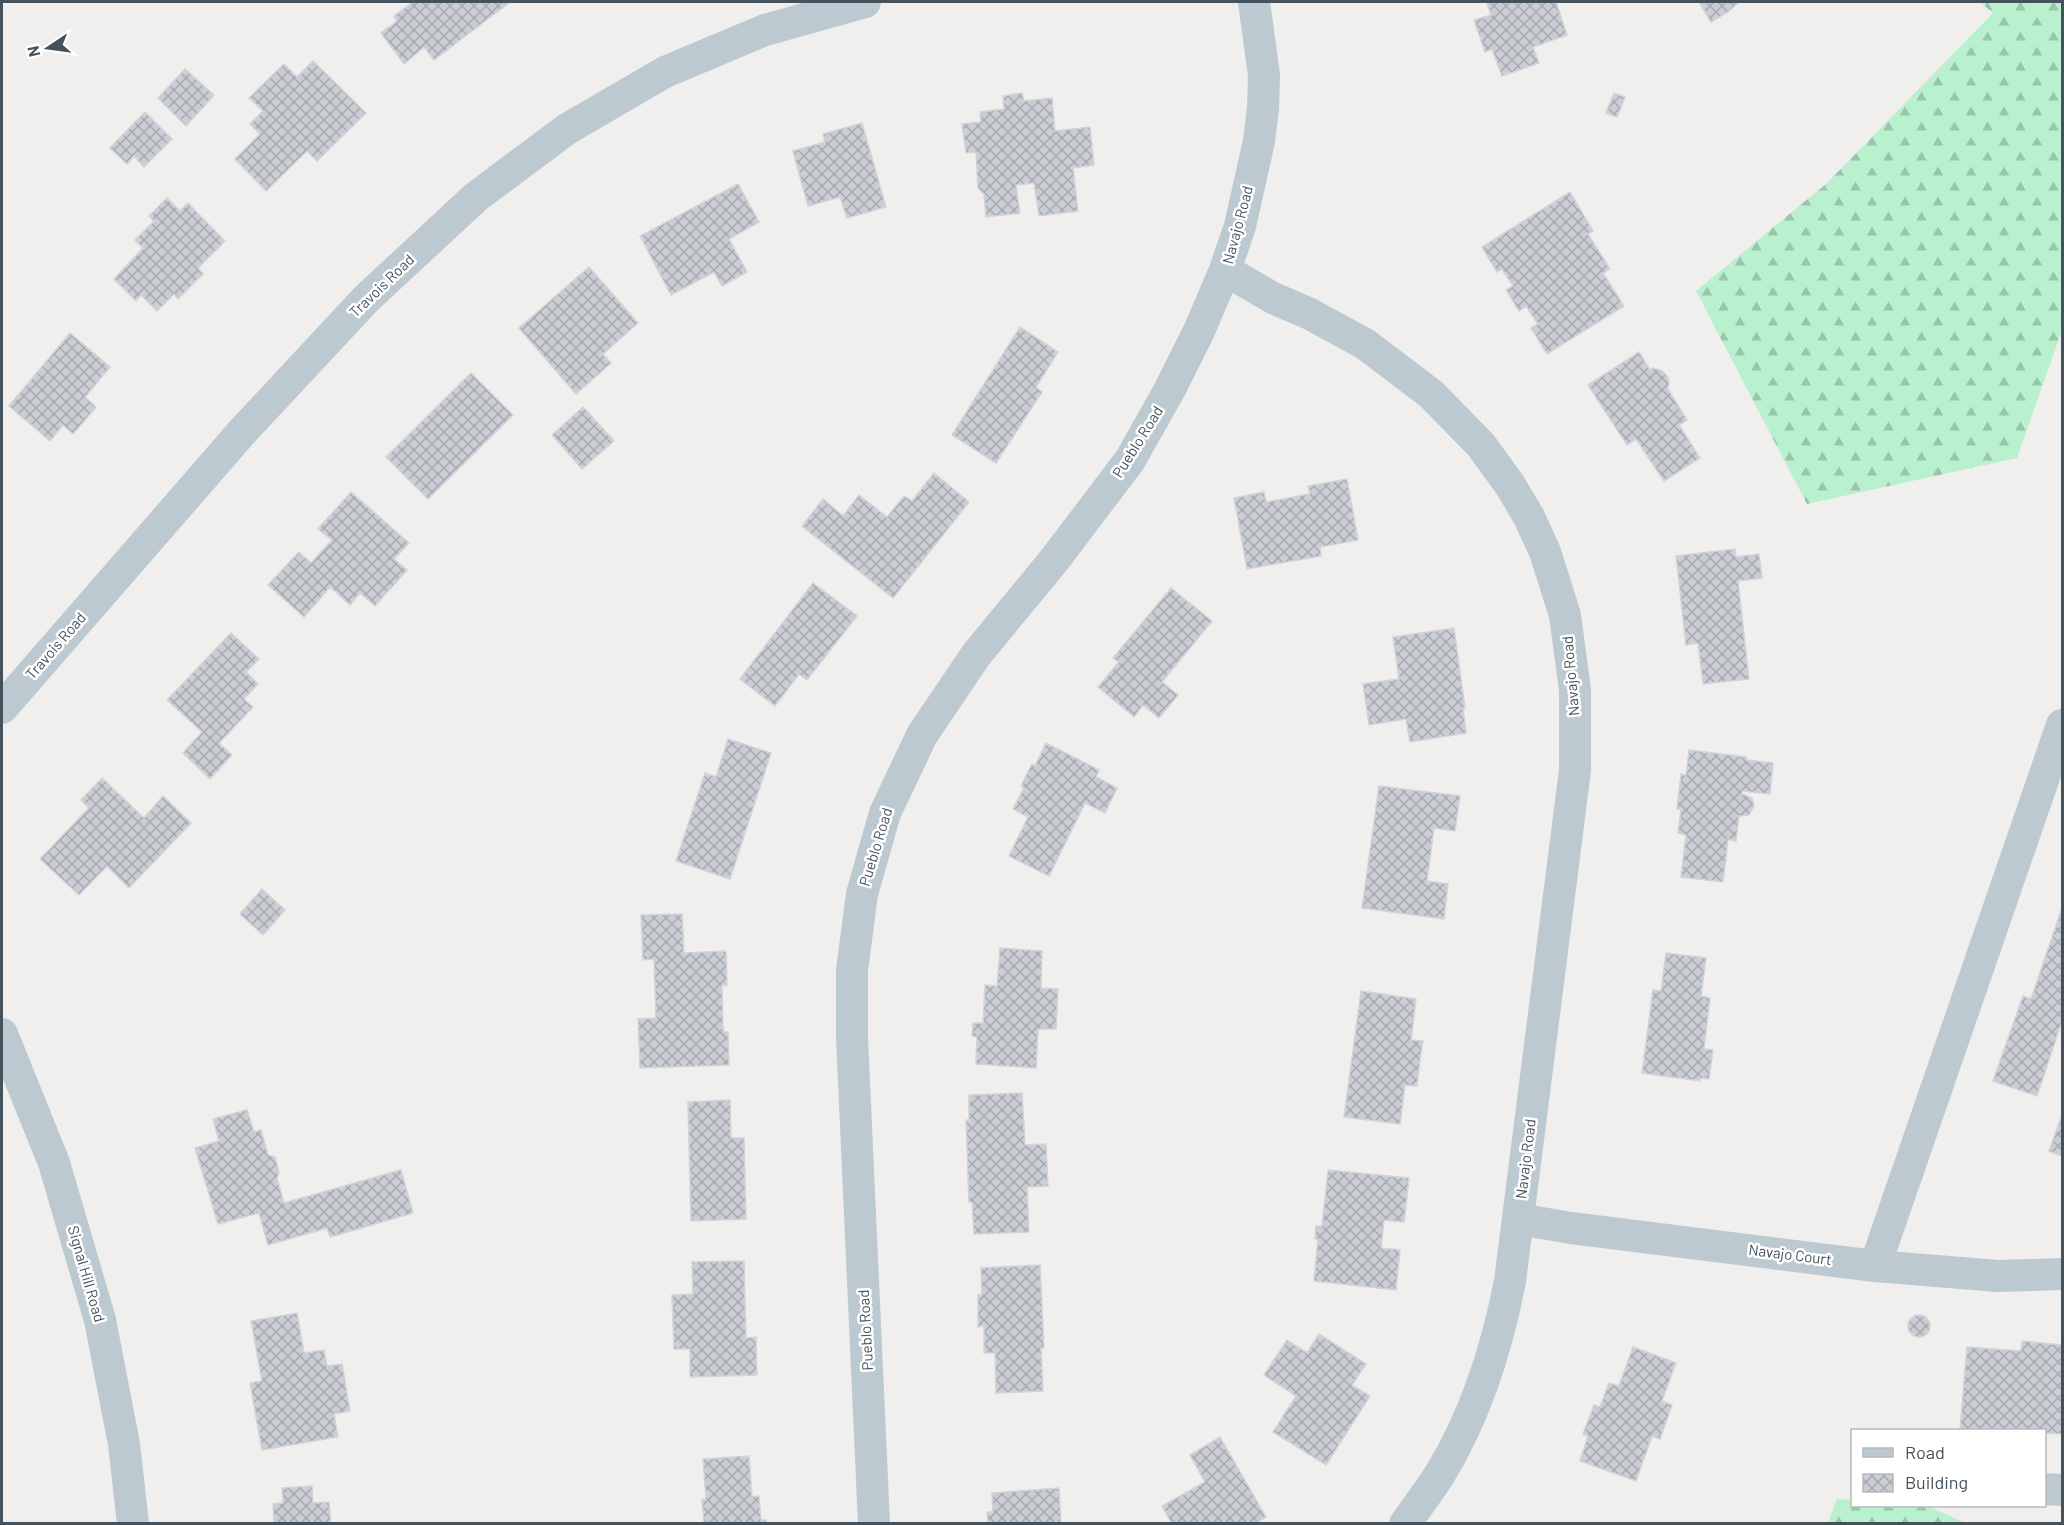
<svg xmlns="http://www.w3.org/2000/svg" width="2064" height="1525" viewBox="0 0 2064 1525" font-family="Barlow,sans-serif">
<defs>
<pattern id="forest-firs" width="22" height="20" patternUnits="userSpaceOnUse" patternTransform="scale(1.5)"><rect width="22" height="20" fill="#b9f1ce"/><path d="M5 1l3.5 6h-7zM16 11l3.5 6h-7z" fill="#98c6aa"/></pattern>
<pattern id="building-cross-hatch" width="8" height="8" patternUnits="userSpaceOnUse" patternTransform="scale(1.5)"><rect width="8" height="8" fill="#cacdd3"/><path d="M0 0l8 8M0 8l8-8" fill="none" stroke="#a6a9ae"/></pattern>
</defs>
<rect width="100%" height="100%" fill="#f1eeee"/>
<g fill="url(#forest-firs)">
<path d="M1980 2H2062V330L2017 458 1807 504 1696 291 1826 184 1993 13Z"/>
<path d="M1837 1499 1852 1500V1506H1928L1966 1523H1828Z"/>
</g>
<g fill="url(#building-cross-hatch)" stroke="#d1d4da" stroke-width="1.5">
<path d="M413 2H510L434 60 424 47 404 64 381 33 397 21 394 16Z"/>
<path d="M1491 2H1556L1567 35 1533 47 1539 63 1502 76 1492 49 1485 52 1474 20 1491 15 1487 3Z"/>
<path d="M1699 2H1739L1728 12 1711 22Z"/>
<path d="M313 61 366 113 317 161 307 151 266 191 235 159 260 134 250 124 263 111 249 98 284 64 297 77Z"/>
<path d="M185 69 214 95 186 126 158 98Z"/>
<path d="M1022 93 1024 101 1052 98 1055 131 1090 127 1094 165 1073 168 1078 211 1039 216 1034 183 1016 185 1020 213 986 217 984 194 978 188 976 152 966 153 962 124 981 122 980 112 1004 109 1003 96Z"/>
<path d="M1614 93 1625 97 1617 117 1606 113Z"/>
<path d="M145 112 172 139 144 167 134 156 127 164 110 148Z"/>
<path d="M862 123 886 207 847 218 840 197 808 206 793 151 825 142 823 134Z"/>
<path d="M738 184 759 222 729 239 747 272 722 286 714 272 671 295 640 236Z"/>
<path d="M1570 192 1593 231 1588 234 1610 269 1603 273 1624 306 1547 354 1531 328 1538 324 1526 306 1519 311 1506 290 1513 286 1502 269 1497 272 1482 247Z"/>
<path d="M167 198 180 211 188 203 225 241 198 268 203 274 178 299 174 294 157 311 141 295 136 301 114 279 143 248 135 240 154 221 149 216Z"/>
<path d="M589 267 638 323 603 354 611 363 576 394 519 328Z"/>
<path d="M1020 327 1058 352 1036 387 1042 392 996 463 952 435Z"/>
<path d="M70 333 110 367 85 397 96 407 92 412 73 434 63 425 50 441 9 406Z"/>
<path d="M1639 352 1650 370 1653 368 1662 371 1667 376 1669 381 1668 389 1687 420 1679 425 1700 458 1664 481 1636 439 1627 445 1588 385Z"/>
<path d="M471 373 513 415 428 499 386 457Z"/>
<path d="M583 407 614 441 582 469 552 435Z"/>
<path d="M934 473 969 502 893 598 802 526 823 499 843 516 859 495 887 517 904 496 912 501Z"/>
<path d="M1347 479 1358 540 1320 547 1321 556 1247 569 1234 498 1264 492 1266 502 1310 494 1308 486Z"/>
<path d="M351 492 409 543 394 559 407 570 375 606 360 593 350 605 330 587 304 617 268 585 299 552 311 563 332 540 318 529Z"/>
<path d="M1735 549 1736 557 1759 554 1762 578 1738 581 1749 679 1703 684 1698 643 1686 645 1676 556Z"/>
<path d="M813 583 857 616 807 680 799 674 775 706 740 679Z"/>
<path d="M1171 588 1212 621 1162 682 1178 695 1159 718 1143 705 1134 717 1098 687 1119 662 1113 658Z"/>
<path d="M1454 628 1465 708H1463L1466 733 1410 742 1406 719 1369 725 1363 684 1399 679 1393 637Z"/>
<path d="M231 633 259 659 246 672 258 684 244 699 253 707 219 743 232 755 210 779 183 753 202 732 167 700Z"/>
<path d="M728 739 771 753 730 879 676 861 705 773 716 777Z"/>
<path d="M1046 743 1099 770 1096 777 1117 788 1105 813 1085 803 1049 876 1009 856 1028 817 1013 809 1024 788 1021 786 1032 764 1035 766Z"/>
<path d="M1689 750 1746 757V760L1773 763 1770 794 1742 791V794L1752 798 1754 806 1749 815 1739 816 1736 841 1728 839 1723 882 1681 877 1686 835 1678 833 1681 809H1677L1681 774 1686 775Z"/>
<path d="M102 778 144 818 163 796 191 823 129 888 107 866 79 895 40 859 89 808 81 800Z"/>
<path d="M1379 786 1460 796 1455 831 1434 828 1427 881 1448 884 1444 919 1362 908Z"/>
<path d="M262 889 285 910 263 935 240 914Z"/>
<path d="M2062 908V1021L2037 1096 1993 1081 2023 996 2031 999Z"/>
<path d="M682 914 684 953 726 951 727 985H722L723 1028 724 1032H728L729 1065 640 1068 638 1019 656 1018 654 959 643 960 641 915Z"/>
<path d="M1000 948 1042 951 1041 988 1058 989 1056 1029H1038L1036 1068 976 1064 977 1037 972 1036 973 1023H983L985 985 997 986Z"/>
<path d="M1666 953 1706 958 1701 996 1710 998 1704 1049 1713 1050 1709 1079 1700 1078V1081L1642 1073 1653 990 1661 991Z"/>
<path d="M1361 991 1416 999 1411 1040 1423 1041 1420 1060 1417 1086 1405 1085 1400 1124 1344 1117Z"/>
<path d="M1022 1093 1025 1145 1046 1144 1048 1186 1027 1187 1029 1232 974 1234 972 1202H969L966 1120 969 1121V1095Z"/>
<path d="M730 1100 731 1138H744L746 1219 691 1221 688 1102Z"/>
<path d="M247 1110 254 1132 261 1130 268 1155 275 1157 279 1172 277 1178 284 1203 401 1170 413 1213 330 1237 327 1228 268 1245 259 1213 218 1224 195 1148 219 1141 213 1119Z"/>
<path d="M2062 1115V1156L2049 1151Z"/>
<path d="M1328 1170 1409 1178 1404 1222 1384 1220 1381 1248 1400 1250 1396 1290 1314 1281 1318 1239H1315L1316 1226H1322Z"/>
<path d="M744 1261 746 1338 756 1337 757 1375 690 1377V1349H674L672 1295 693 1294 692 1262Z"/>
<path d="M1040 1265 1044 1348H1041L1043 1391 996 1393 995 1353H984V1326L978 1327V1295H982L981 1268Z"/>
<path d="M297 1313 304 1353 324 1350 327 1366 342 1364 350 1411 334 1414 338 1437 262 1450 250 1383 262 1381 251 1321Z"/>
<circle cx="1919" cy="1326" r="11"/>
<path d="M1319 1334 1366 1364 1352 1385 1370 1396 1326 1465 1273 1432 1296 1396 1264 1375 1287 1340 1307 1353Z"/>
<path d="M2022 1341 2062 1345V1434L2044 1433V1430H1960L1967 1347 2021 1351Z"/>
<path d="M1633 1347 1676 1363 1662 1401 1672 1405 1660 1439 1652 1436 1636 1481 1580 1461 1588 1436 1583 1434 1594 1405 1600 1407 1609 1383 1619 1386Z"/>
<path d="M1220 1437 1266 1517 1255 1524H1172L1162 1506 1205 1482 1190 1455Z"/>
<path d="M749 1456 752 1497 759 1496 761 1520H766L767 1524H704L702 1499H706L703 1459Z"/>
<path d="M312 1486 313 1503 329 1502 331 1524H274L273 1504 283 1503 282 1488Z"/>
<path d="M1059 1488 1061 1524H988L987 1512H993L992 1493Z"/>
</g>
<g fill="none" stroke-linecap="round" stroke-linejoin="round">
<g stroke="#bdc9d1" stroke-width="32">
<path d="M1225 270 1273 298 1310 314 1365 344 1431 394 1481 445 1510 485 1529 517 1545 552 1565 615 1575 690V770L1510 1281C1497 1348 1476 1415 1440 1474 1429 1491 1417 1507 1405 1524"/>
<path d="M2 708 242 432 367 298 476 197 567 129 665 72 765 30 865 2"/>
<path d="M2 1034 54 1163 100 1320 124 1444 133 1524"/>
<path d="M1518 1219 1571 1228 1875 1266 1998 1276 2062 1274"/>
<path d="M1875 1266 2062 725"/>
<path d="M2044 1489 2062 1490"/>
<path d="M874 1524 852 1037V970L862 894 885 813 922 735 976 655 1055 559 1130 460 1170 389 1199 331 1225 270 1240 226 1259 141 1263 108 1264 75 1254 2"/>
</g>
</g>
<g text-anchor="middle" stroke-width="5" stroke-linejoin="round" paint-order="stroke">
<g font-size="15" fill="#45525c" stroke="#fff">
<text transform="translate(1238 225) rotate(-75)" y="5">Navajo Road</text>
<text transform="translate(382 286) rotate(-44)" y="5">Travois Road</text>
<text transform="translate(1138 442) rotate(-58)" y="5">Pueblo Road</text>
<text transform="translate(56 646) rotate(-49)" y="5">Travois Road</text>
<text transform="translate(1571 676) rotate(-95)" y="5">Navajo Road</text>
<text transform="translate(876 847) rotate(-73)" y="5">Pueblo Road</text>
<text transform="translate(1526 1159) rotate(-83)" y="5">Navajo Road</text>
<text transform="translate(1790 1255) rotate(7)" y="5">Navajo Court</text>
<text transform="translate(86 1274) rotate(74)" y="5">Signal Hill Road</text>
<text transform="translate(866 1330) rotate(-93)" y="5">Pueblo Road</text>
</g>
</g>
<rect width="2064" height="1525" fill="none" stroke="#45525c" stroke-width="6"/>
<rect x="1851" y="1429" width="195" height="78" fill="#ffffff" stroke="#b5babe" stroke-width="1.5"/>
<rect x="1863" y="1448" width="30" height="9" fill="#bdc9d1" stroke="#b5babe" stroke-width="1.5"/>
<text x="1905" y="1459" font-size="18" fill="#45525c">Road</text>
<rect x="1863" y="1474" width="30" height="18" fill="url(#building-cross-hatch)" stroke="#b5babe" stroke-width="1.5"/>
<text x="1905" y="1489" font-size="18" fill="#45525c">Building</text>
<g transform="translate(48 48) rotate(257)" stroke="#ffffff" stroke-width="4.5" paint-order="stroke">
<path d="M0-4.5L10 22L0 15L-10 22Z" fill="#45525c"/>
<text y="-9" font-size="16" font-weight="bold" text-anchor="middle" fill="#45525c">N</text>
</g>
</svg>
